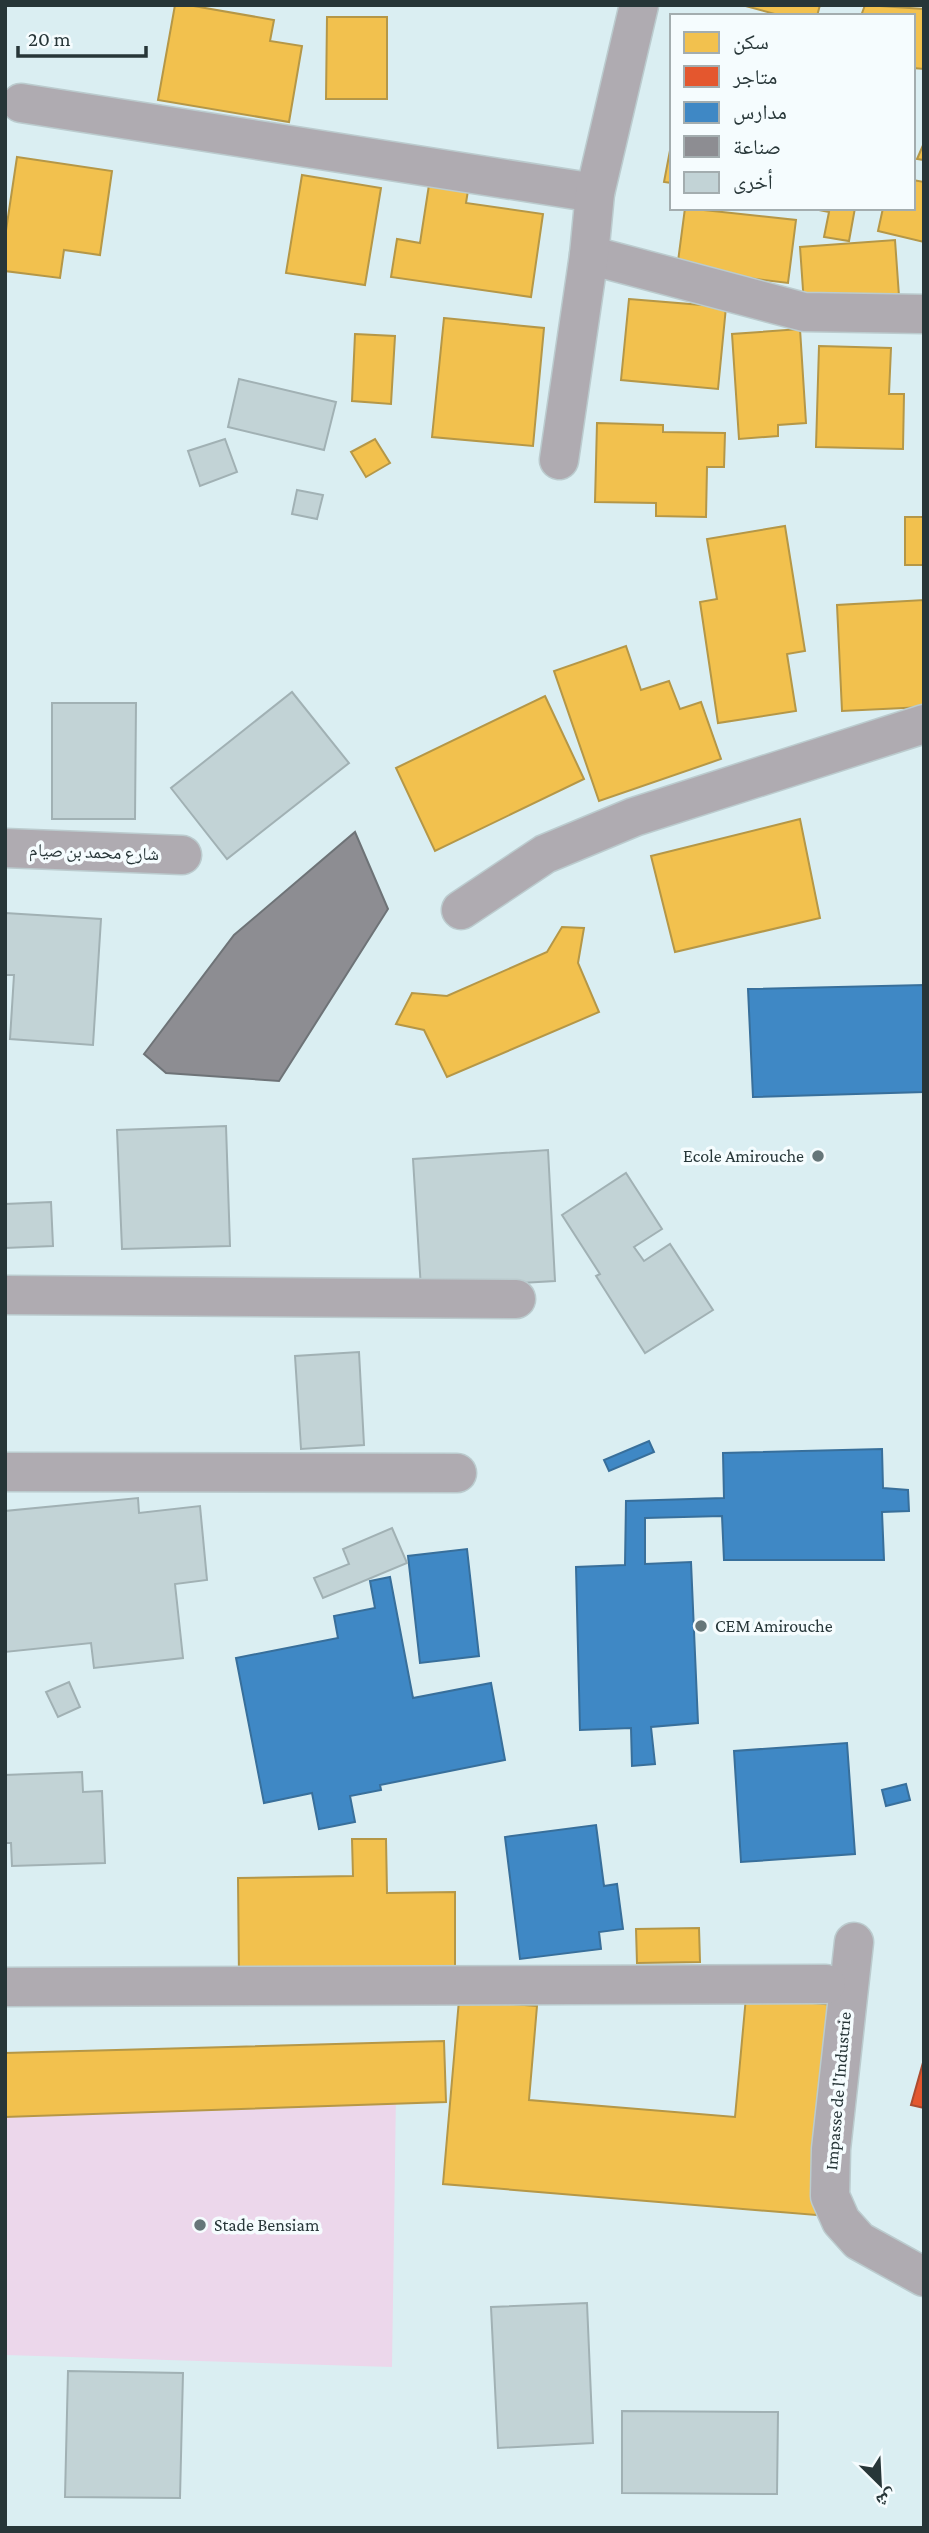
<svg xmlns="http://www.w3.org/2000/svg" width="929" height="2533" viewBox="0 0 929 2533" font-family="'Crimson Pro','Noto Naskh Arabic',serif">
<rect width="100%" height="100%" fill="#daeef2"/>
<path fill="#ecd7eb" d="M5 2085 396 2095 392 2367 5 2355Z"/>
<g fill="#f2c14e" stroke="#b59747" stroke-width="2">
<path d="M175 5H188L274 20 270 41 302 46 289 122 158 100Z"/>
<path d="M742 5H820L817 16H782Z"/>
<path d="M865 5 924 9V69L913 68V16H861Z"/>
<path d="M327 17H387V99H326Z"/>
<path d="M672 140V183L664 182Z"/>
<path d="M924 143V160L917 159Z"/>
<path d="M17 157 112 171 100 255 64 250 60 278 5 271V237Z"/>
<path d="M431 172 470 178 466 203 543 214 531 297 391 277 397 239 420 243Z"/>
<path d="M302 175 381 188 365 285 286 273Z"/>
<path d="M913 180 924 182V242L878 231 883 208H913Z"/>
<path d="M685 208 796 220 788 283 677 269Z"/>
<path d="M809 208H855L849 241 824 237 829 212Z"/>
<path d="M895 240 899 296 804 304 800 247Z"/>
<path d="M629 299 726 307 718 389 621 380Z"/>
<path d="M444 318 544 328 533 446 432 437Z"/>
<path d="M800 329 806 423 778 425V436L739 439 732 334Z"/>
<path d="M355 334 395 336 391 404 352 401Z"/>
<path d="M819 346 891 348 889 394H904L903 449 816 447Z"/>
<path d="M597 423 663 425V432L725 433 724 467H707L706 517 656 516V503L595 502Z"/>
<path d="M375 439 390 463 366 477 351 452Z"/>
<rect x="905" y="517" width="19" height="48"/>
<path d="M785 526 805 651 787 654 796 711 718 723 700 602 717 599 707 539Z"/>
<path d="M924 600V707L842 711 837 605Z"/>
<path d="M626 646 641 690 669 681 680 709 701 702 721 759 599 801 554 671Z"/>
<path d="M545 696 584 779 435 851 396 768Z"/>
<path d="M800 819 820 918 675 952 651 856Z"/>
<path d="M562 927 584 928 578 963 599 1012 447 1077 424 1030 396 1024 412 993 447 996 547 952Z"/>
<path d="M352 1839H386L387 1893 455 1892V1975L239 1978 238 1878 353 1876Z"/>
<path d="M699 1928 700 1962 637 1963 636 1929Z"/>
<path d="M746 1997 835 2005 816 2215 443 2184 459 2000 537 2006 529 2100 735 2117Z"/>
<path d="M444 2041 446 2102 5 2117V2053Z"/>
</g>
<path fill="#e4572e" stroke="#ab4d31" stroke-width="2" d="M924 2059V2108L911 2105Z"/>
<g fill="#3f88c5" stroke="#386f9b" stroke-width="2">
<path d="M924 985V1092L753 1097 748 989Z"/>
<path d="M649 1441 654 1452 609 1471 604 1460Z"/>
<path d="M882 1449 883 1488 908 1490 909 1511 882 1512 884 1560H724L722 1516 645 1518V1564L691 1562 698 1723 651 1727 655 1764 632 1766 631 1728 580 1730 576 1567 625 1565 626 1501 724 1498 723 1453Z"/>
<path d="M467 1549 479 1656 420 1663 408 1556Z"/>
<path d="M390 1577 413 1698 491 1683 505 1760 380 1785 381 1790 350 1796 355 1822 319 1829 312 1793 264 1803 236 1658 338 1638 334 1616 375 1608 370 1581Z"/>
<path d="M847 1743 855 1854 741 1862 734 1751Z"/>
<path d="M906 1784 910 1800 886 1806 882 1790Z"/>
<path d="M596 1825 604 1886 617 1884 623 1929 599 1932 601 1949 520 1959 505 1837Z"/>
</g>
<path fill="#8d8d92" stroke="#6e7377" stroke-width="2" d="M355 832 388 909 279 1081 166 1073 144 1054 234 935Z"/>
<g fill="#c2d3d6" stroke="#a1b1b4" stroke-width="2">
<path d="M239 379 336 402 324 450 228 427Z"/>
<path d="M225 439 237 472 200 486 188 451Z"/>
<path d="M297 490 323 495 317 519 292 514Z"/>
<path d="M292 692 349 763 227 859 171 788Z"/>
<path d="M52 703H136L135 819H52Z"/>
<path d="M5 913 101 919 93 1045 10 1039 14 975H5Z"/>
<path d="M226 1126 230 1246 122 1249 117 1130Z"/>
<path d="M548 1150 555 1281 421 1289 413 1159Z"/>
<path d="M626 1173 662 1229 634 1247 644 1261 670 1244 713 1310 645 1353 596 1276 600 1274 562 1215Z"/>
<path d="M51 1202 53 1246 5 1248V1204Z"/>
<path d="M359 1352 364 1445 301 1449 295 1356Z"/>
<path d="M138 1498 139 1513 200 1506 207 1580 175 1584 183 1658 94 1668 91 1643 5 1652V1511Z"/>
<path d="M392 1528 407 1563 323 1598 314 1578 349 1564 343 1549Z"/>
<path d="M69 1682 80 1707 58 1717 46 1692Z"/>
<path d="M82 1772 83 1792 102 1791 105 1863 12 1866 11 1843H5V1775Z"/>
<path d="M587 2303 593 2443 498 2448 491 2307Z"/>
<path d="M68 2371 183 2373 180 2498 65 2497Z"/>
<path d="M622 2411 778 2412 777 2494 622 2493Z"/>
</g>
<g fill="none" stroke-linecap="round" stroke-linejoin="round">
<g stroke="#bbcbce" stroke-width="41">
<g id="street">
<path d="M21 103 595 193"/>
<path d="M589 255 804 312 924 314"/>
<path d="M559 460 589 255 595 193 639 5"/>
<path d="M5 848 182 855"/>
<path d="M461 910 545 854 634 817 924 724"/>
<path d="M5 1295 516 1299"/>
<path d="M5 1472 457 1473"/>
<path d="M854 1942 831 2149 830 2196 841 2221 859 2241 924 2277"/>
<path d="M5 1987 826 1984"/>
</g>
</g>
<use href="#street" stroke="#afabb1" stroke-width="38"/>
</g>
<g fill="#667679" stroke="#f5fcfe" stroke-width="2.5">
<circle cx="818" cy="1156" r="7"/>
<circle cx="701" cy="1626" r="7"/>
<circle cx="200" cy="2225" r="7"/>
</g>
<g text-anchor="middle" stroke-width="7" stroke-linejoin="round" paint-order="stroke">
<g font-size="18" fill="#273638" stroke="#f5fcfe">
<text transform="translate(94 852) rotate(2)" y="6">شارع محمد بن صيام</text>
<text transform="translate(838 2091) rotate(-85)" y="6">Impasse de l'Industrie</text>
</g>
<g font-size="18" fill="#273638" stroke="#f5fcfe" text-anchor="start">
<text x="804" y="1162" text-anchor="end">Ecole Amirouche</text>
<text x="715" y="1632">CEM Amirouche</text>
<text x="214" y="2231">Stade Bensiam</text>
</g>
</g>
<rect width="929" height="2533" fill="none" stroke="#273638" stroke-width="14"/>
<rect x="670" y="14" width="245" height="196" fill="#f5fcfe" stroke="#a3adaf" stroke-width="2"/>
<rect x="684" y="32" width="35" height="21" fill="#f2c14e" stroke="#a3adaf" stroke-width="2"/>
<text x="733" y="49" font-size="21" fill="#273638">سكن</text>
<rect x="684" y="66" width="35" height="21" fill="#e4572e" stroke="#a3adaf" stroke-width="2"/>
<text x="733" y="84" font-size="21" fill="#273638">متاجر</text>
<rect x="684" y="102" width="35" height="21" fill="#3f88c5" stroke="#a3adaf" stroke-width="2"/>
<text x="733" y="119" font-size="21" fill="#273638">مدارس</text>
<rect x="684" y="136" width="35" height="21" fill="#8d8d92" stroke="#a3adaf" stroke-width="2"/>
<text x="733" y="154" font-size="21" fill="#273638">صناعة</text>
<rect x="684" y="172" width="35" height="21" fill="#c2d3d6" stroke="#a3adaf" stroke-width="2"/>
<text x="733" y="189" font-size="21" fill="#273638">أخرى</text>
<g transform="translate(880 2484) rotate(156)" stroke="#f5fcfe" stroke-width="5" paint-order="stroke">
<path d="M0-5L12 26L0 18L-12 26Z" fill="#273638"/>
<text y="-10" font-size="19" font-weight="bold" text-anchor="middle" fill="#273638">ش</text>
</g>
<path d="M18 46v10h128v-10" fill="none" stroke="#273638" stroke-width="3.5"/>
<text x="28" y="46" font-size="21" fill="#273638" stroke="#f5fcfe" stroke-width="5" paint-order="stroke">20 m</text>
</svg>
